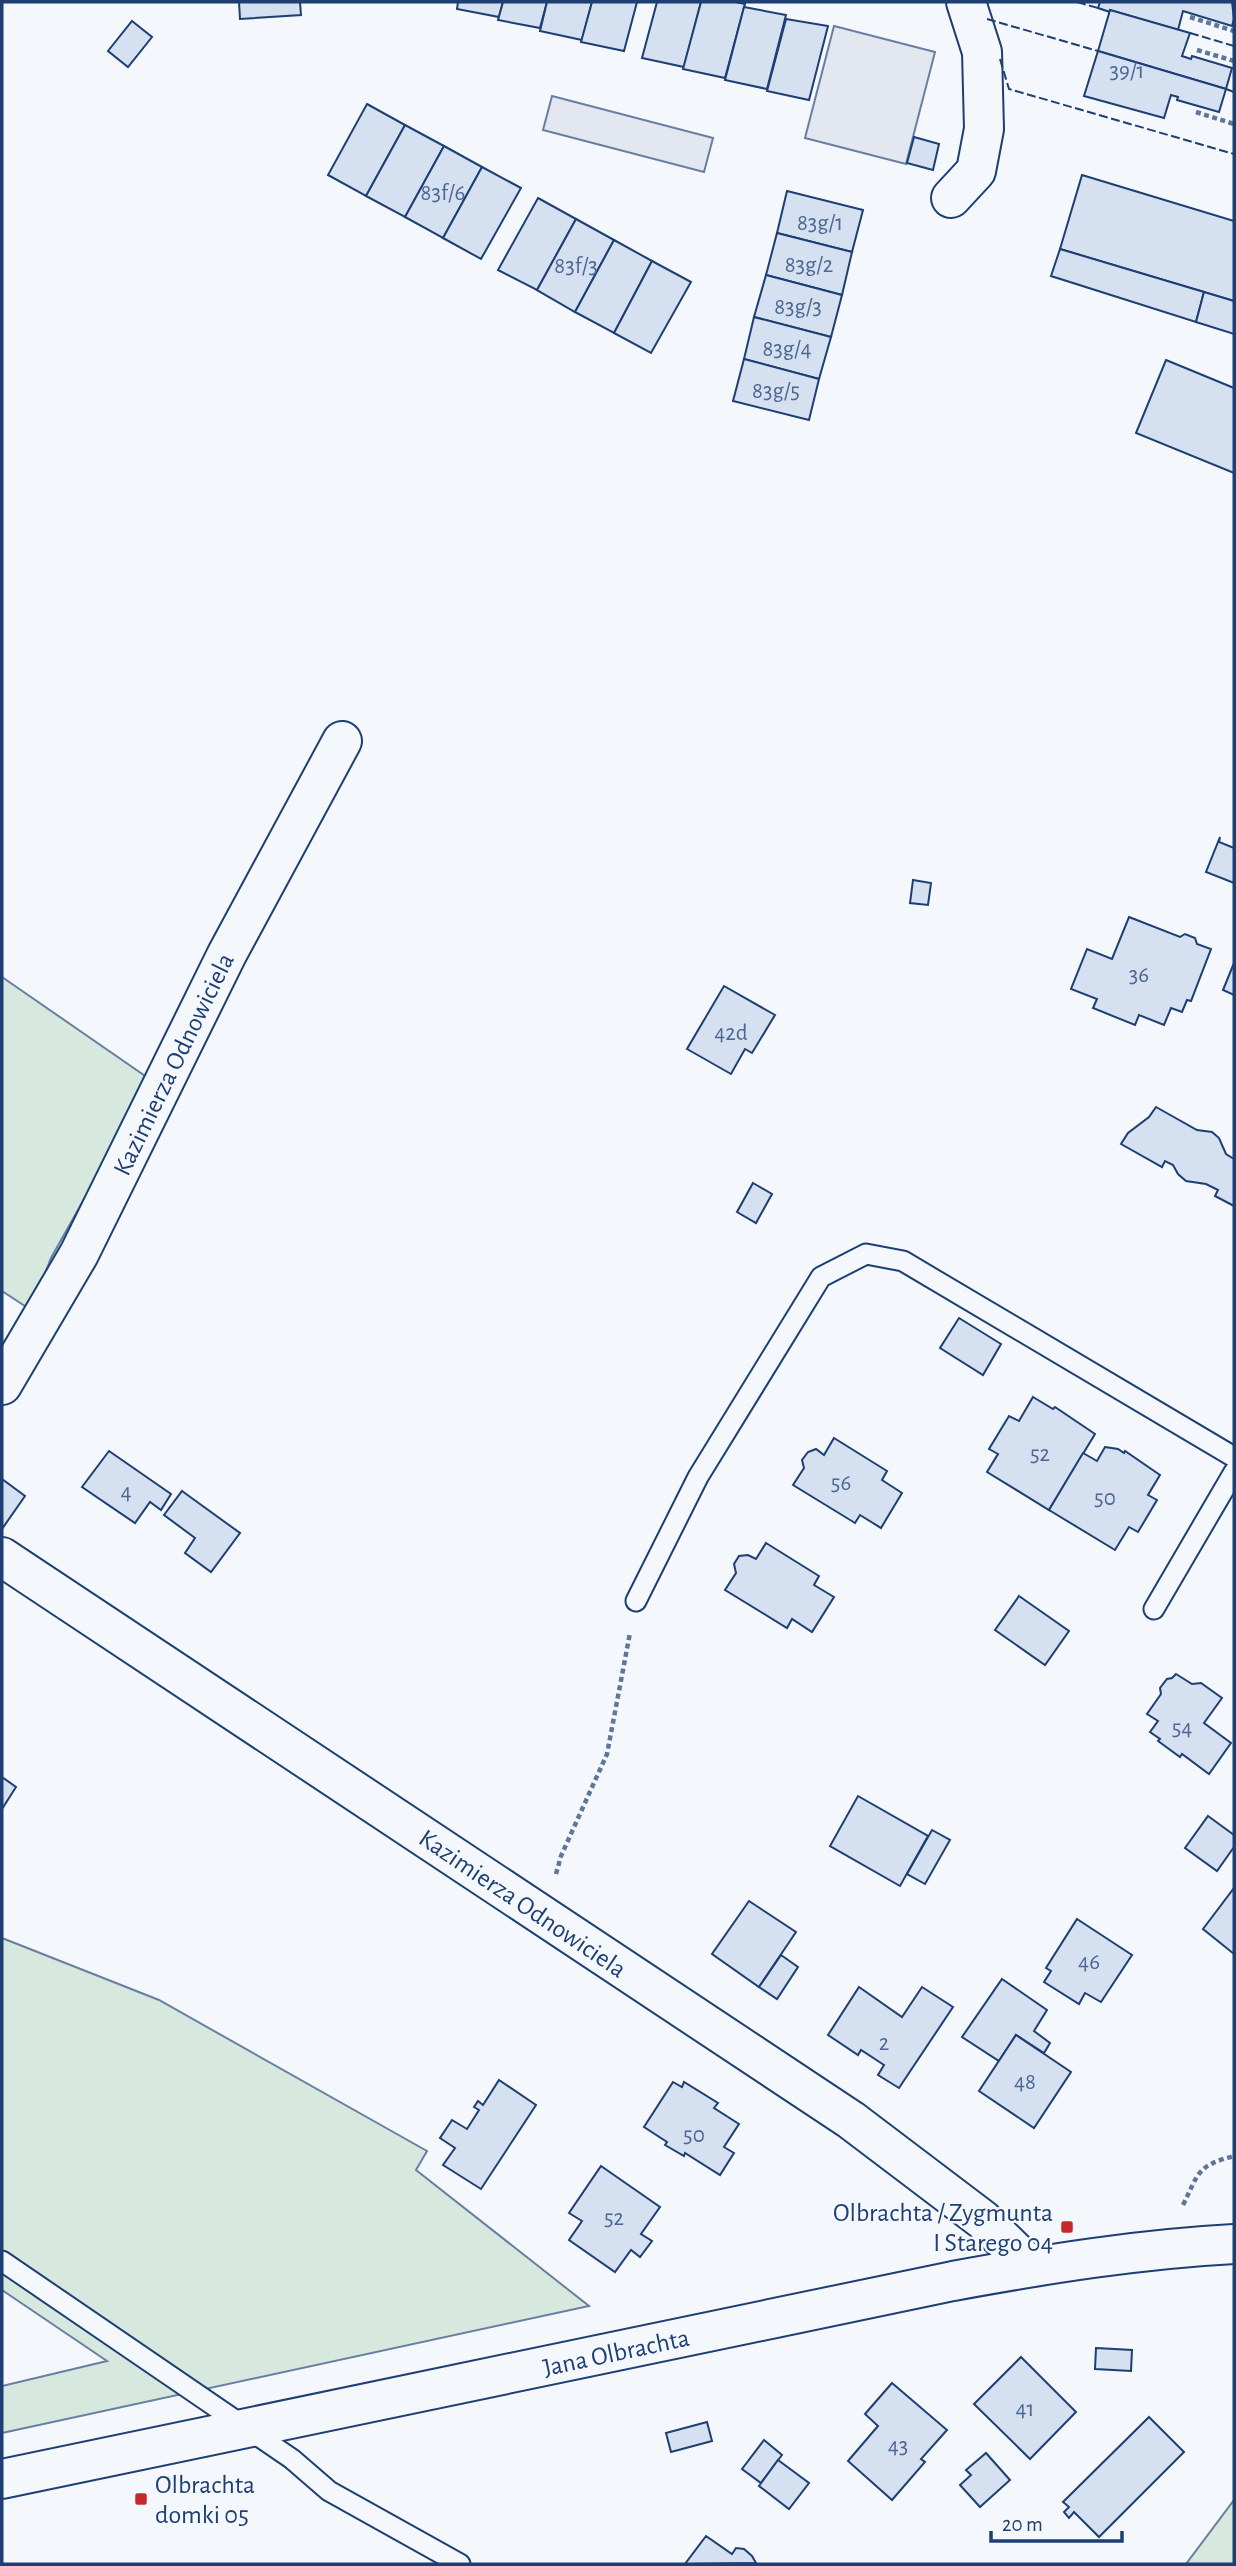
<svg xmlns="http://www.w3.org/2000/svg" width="1236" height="2566" viewBox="0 0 1236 2566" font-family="'Alegreya Sans',sans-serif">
<rect width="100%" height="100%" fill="#f4f7fb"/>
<g fill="#d7e8df" stroke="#687fa3" stroke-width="2">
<path d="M2 977 151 1080 51 1258 31 1310 2 1291Z"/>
<path d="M2 1938 159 2000 427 2151 416 2170 589 2306 2 2433V2386L107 2361 2 2290Z"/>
<path d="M1234 2500V2564H1186Z"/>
</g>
<g fill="#e3e8f0" stroke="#687fa3" stroke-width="2">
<path d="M834 26 935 52 906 164 805 138Z"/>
<path d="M552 96 713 138 704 172 543 130Z"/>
</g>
<g fill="#d5e0f0" stroke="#1d3f73" stroke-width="2">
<path d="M239 2H300L301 15 240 19Z"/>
<path d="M458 2H503L499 17 457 9Z"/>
<path d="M503 2H547L540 28 498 20Z"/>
<path d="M547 2H592L582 40 540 31Z"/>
<path d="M592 2H637L624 51 581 42Z"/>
<path d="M657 2H701L684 67 642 58Z"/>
<path d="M701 2H735L745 4 725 78 683 69Z"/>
<path d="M1100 2H1232L1234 19 1232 26 1183 11 1178 30 1110 10V12L1098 8Z"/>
<path d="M744 7 786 15 767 89 725 80Z"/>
<path d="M1110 10 1190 33 1182 56 1191 59 1192 56 1232 68 1226 89 1098 51Z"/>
<path d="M786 19 828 26 809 100 767 91Z"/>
<path d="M132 21 152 37 128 67 108 51Z"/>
<path d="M1098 51 1226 89 1219 112 1177 100 1178 97 1171 95 1164 118 1084 96Z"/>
<path d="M367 104 405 125 366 196 328 175Z"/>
<path d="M405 125 444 146 405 217 366 196Z"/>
<path d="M914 137 939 144 933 170 907 163Z"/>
<path d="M444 146 482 167 443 238 405 217Z"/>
<path d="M482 167 521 188 481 259 443 238Z"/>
<path d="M1082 175 1234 221V301L1060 249Z"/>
<path d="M787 191 863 210 852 252 777 233Z"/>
<path d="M538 198 576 219 537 290 498 270Z"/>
<path d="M576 219 614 240 575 312 537 290Z"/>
<path d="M777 233 852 252 842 295 766 275Z"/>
<path d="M614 240 652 261 614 333 575 312Z"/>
<path d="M1060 249 1204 292 1196 322 1051 276Z"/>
<path d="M652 261 691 282 651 353 614 333Z"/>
<path d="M766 275 842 295 831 337 754 317Z"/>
<path d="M1204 292 1234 301V334L1196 322Z"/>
<path d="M754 317 831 337 819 379 744 359Z"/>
<path d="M744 359 819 379 809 420 733 401Z"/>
<path d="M1166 360 1234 388V473L1136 433Z"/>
<path d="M1220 837 1219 842 1234 848V883L1206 872Z"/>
<path d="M913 880 931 883 928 905 910 903Z"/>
<path d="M1129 917 1180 937 1185 934 1195 938 1197 944 1211 949 1191 1001 1187 1000 1182 1012 1171 1008 1164 1025 1139 1015 1135 1025 1093 1008 1097 999 1071 989 1087 949 1112 959Z"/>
<path d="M1234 963V995L1223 990Z"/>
<path d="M724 986 775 1015 752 1053 745 1049 731 1074 687 1049Z"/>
<path d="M1156 1107 1197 1130 1212 1132 1219 1138 1226 1154 1234 1159V1206L1215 1196 1218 1190 1206 1184 1186 1181 1178 1174 1173 1165 1165 1161 1162 1167 1121 1144 1128 1133 1149 1117Z"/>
<path d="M753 1183 772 1194 756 1223 737 1212Z"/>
<path d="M959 1318 1001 1344 983 1375 940 1348Z"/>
<path d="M1033 1397 1053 1409 1055 1407 1095 1434 1049 1510 987 1472 998 1454 989 1449 1009 1416 1019 1421Z"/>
<path d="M834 1438 887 1471 882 1480 902 1493 881 1528 860 1515 855 1523 793 1485 804 1468 802 1460 808 1452 816 1449 824 1455Z"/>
<path d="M1105 1447 1118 1449 1124 1453 1125 1451 1160 1475 1148 1495 1157 1500 1138 1532 1129 1527 1115 1550 1049 1510 1083 1453 1097 1461Z"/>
<path d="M109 1451 171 1494 161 1510 150 1502 135 1523 82 1487Z"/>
<path d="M2 1479 25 1496 2 1529Z"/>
<path d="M182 1491 240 1533 211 1572 185 1553 195 1538 164 1515Z"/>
<path d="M766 1543 819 1576 814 1585 834 1597 812 1632 792 1619 787 1628 725 1590 736 1573 734 1564 739 1556 748 1555 756 1559Z"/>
<path d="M1019 1596 1069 1631 1045 1665 995 1630Z"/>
<path d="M1176 1674 1192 1684 1201 1683 1222 1698 1204 1723 1231 1743 1209 1774 1182 1754 1180 1757 1158 1741 1160 1739 1150 1732 1158 1721 1147 1714 1161 1694 1160 1688 1167 1679 1172 1678Z"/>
<path d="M2 1777 16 1787 2 1809Z"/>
<path d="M858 1796 928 1836 900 1886 830 1846Z"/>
<path d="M1208 1816 1234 1835V1847L1217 1871 1185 1848Z"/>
<path d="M932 1830 950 1840 925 1884 907 1874Z"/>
<path d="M1234 1888V1954L1203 1929Z"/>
<path d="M749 1901 796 1932 759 1987 712 1954Z"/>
<path d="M1077 1919 1132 1955 1101 2002 1085 1993 1079 2004 1044 1982 1051 1971 1046 1968Z"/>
<path d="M781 1955 798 1967 777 1999 759 1987Z"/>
<path d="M1002 1979 1047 2010 1034 2031 1050 2043 1044 2053 1016 2035 999 2061 962 2037Z"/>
<path d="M859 1987 902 2017 922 1987 953 2007 899 2088 878 2075 884 2065 861 2050 858 2055 828 2035Z"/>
<path d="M1016 2035 1071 2072 1034 2128 979 2091Z"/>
<path d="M499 2080 536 2105 481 2189 443 2165 455 2148 440 2138 452 2120 467 2129 479 2110 474 2107 478 2101 483 2105Z"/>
<path d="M673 2082 682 2087 684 2082 718 2103 714 2108 739 2124 724 2147 734 2153 720 2175 685 2153 684 2156 665 2145 667 2142 644 2127Z"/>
<path d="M601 2166 660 2207 641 2234 652 2241 640 2257 631 2250 615 2272 569 2240 582 2221 569 2213Z"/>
<path d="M1096 2348 1132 2350 1131 2371 1095 2369Z"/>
<path d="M1021 2357 1076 2412 1030 2459 974 2404Z"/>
<path d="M892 2383 947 2430 921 2459 925 2462 892 2500 848 2461 878 2426 865 2414Z"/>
<path d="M1149 2417 1184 2452 1099 2537 1074 2512 1069 2518 1064 2512 1069 2507 1063 2502Z"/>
<path d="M707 2422 712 2441 671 2452 666 2433Z"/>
<path d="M764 2440 782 2455 761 2483 742 2469Z"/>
<path d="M986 2453 1010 2480 980 2507 960 2485 971 2475 966 2470Z"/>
<path d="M778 2460 809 2483 789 2509 759 2486Z"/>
<path d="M706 2536 732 2554 736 2548 744 2549 752 2556 756 2563 685 2564Z"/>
</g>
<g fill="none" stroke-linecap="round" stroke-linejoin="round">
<g stroke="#1d3f73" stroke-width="23">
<g id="service">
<path d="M636 1601 698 1477 821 1277 866 1254 903 1261 1234 1457"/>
<path d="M1154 1609 1234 1472"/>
<path d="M2 2261 292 2459 329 2491 460 2564"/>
</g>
</g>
<g stroke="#1d3f73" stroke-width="42">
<g id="minor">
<path d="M951 198 976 171 984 129 982 52 966 2"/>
<path d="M2 1385 79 1254 227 954 342 741"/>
<path d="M2 1557 851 2120 983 2220 1031 2267"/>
</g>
</g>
<g stroke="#1d3f73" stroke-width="42">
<path id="tertiary" d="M2 2479 953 2281C1046 2264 1140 2249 1234 2244"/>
</g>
<g stroke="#5e769c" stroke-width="4.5" stroke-dasharray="5 3.5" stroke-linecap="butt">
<path d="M1190 17 1234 31"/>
<path d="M1197 50 1234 61"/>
<path d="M1196 112 1234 124"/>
<path d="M556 1874 561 1856 607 1754 630 1633"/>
<path d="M1183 2205C1199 2173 1196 2166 1234 2156"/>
</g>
<use href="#service" stroke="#f4f7fb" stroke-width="19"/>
<use href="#minor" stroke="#f4f7fb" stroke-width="38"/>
<use href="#tertiary" stroke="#f4f7fb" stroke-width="38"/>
<g stroke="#1d3f73" stroke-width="2" stroke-dasharray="9 3.5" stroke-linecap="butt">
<path d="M1077 2 1098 8"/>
<path d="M987 19 1098 51"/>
<path d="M1190 33 1234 46"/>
<path d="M1000 59 1009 89 1234 154"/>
<path d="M1226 89 1234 92"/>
</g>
</g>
<g fill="#c62828" stroke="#f4f7fb" stroke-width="2.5">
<rect x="1060" y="2220" width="14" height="14" rx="3.5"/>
<rect x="134" y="2492" width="14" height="14" rx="3.5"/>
</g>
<g text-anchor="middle" stroke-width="5" stroke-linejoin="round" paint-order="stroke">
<g font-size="23" fill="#4b6792">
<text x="1127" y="78">39/1</text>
<text x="443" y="200">83f/6</text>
<text x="820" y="230">83g/1</text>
<text x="809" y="272">83g/2</text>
<text x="576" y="273">83f/3</text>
<text x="798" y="314">83g/3</text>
<text x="787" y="356">83g/4</text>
<text x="776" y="398">83g/5</text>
<text x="1139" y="982">36</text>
<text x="731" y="1040">42d</text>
<text x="1040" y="1461">52</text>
<text x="841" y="1490">56</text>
<text x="126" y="1499">4</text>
<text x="1105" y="1505">50</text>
<text x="1182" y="1735">54</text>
<text x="1089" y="1969">46</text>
<text x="884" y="2050">2</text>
<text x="1025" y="2089">48</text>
<text x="694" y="2142">50</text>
<text x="614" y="2225">52</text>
<text x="1025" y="2416">41</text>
<text x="898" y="2453">43</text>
</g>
<g font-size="26" fill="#1d3f73" stroke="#f4f7fb">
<text transform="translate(173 1064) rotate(-64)" y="9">Kazimierza Odnowiciela</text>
<text transform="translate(523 1903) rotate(34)" y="9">Kazimierza Odnowiciela</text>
<text transform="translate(616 2352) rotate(-12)" y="9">Jana Olbrachta</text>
</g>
<g font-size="26" fill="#1d3f73" stroke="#f4f7fb" text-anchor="end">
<text x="1053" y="2221">Olbrachta / Zygmunta<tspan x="1053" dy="30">I Starego 04</tspan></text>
<text x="155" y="2493" text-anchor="start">Olbrachta<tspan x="155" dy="30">domki 05</tspan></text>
</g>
</g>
<rect width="1236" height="2566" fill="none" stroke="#1d3f73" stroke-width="7"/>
<path d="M991 2531v10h131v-10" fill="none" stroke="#1d3f73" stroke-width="3.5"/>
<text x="1002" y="2531" font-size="21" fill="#1d3f73" stroke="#f4f7fb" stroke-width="5" paint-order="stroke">20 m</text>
</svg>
